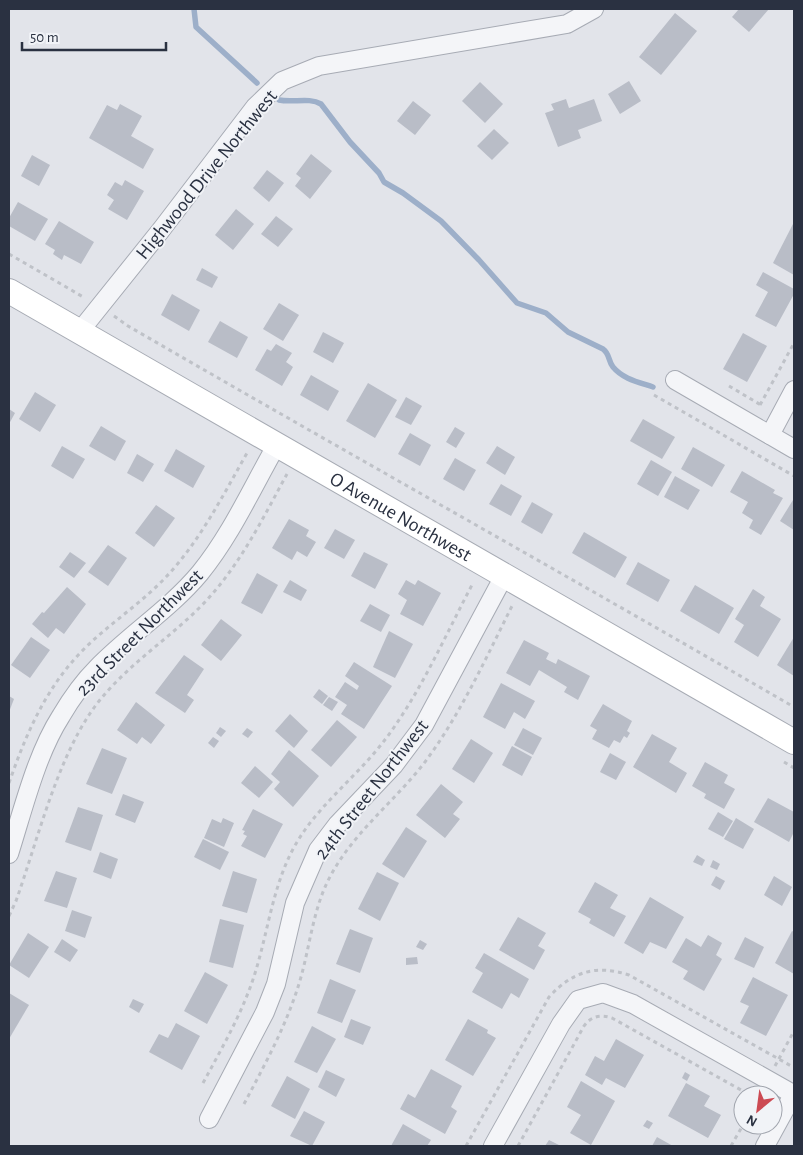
<svg xmlns="http://www.w3.org/2000/svg" width="803" height="1155" viewBox="0 0 803 1155" font-family="'Alegreya Sans',sans-serif">
<rect width="100%" height="100%" fill="#e2e4ea"/>
<g fill="none" stroke-linecap="round" stroke-linejoin="round">
<g stroke="#9dafc9" stroke-width="5.5">
<path d="M194 9 196 27 257 83"/>
<path d="M279 100C293 103 309 97 321 104L350 142 379 173 384 182 403 193 441 221 479 260 517 303 546 313 568 332 603 349C610 354 608 361 613 367 623 379 638 382 653 387"/>
</g>
</g>
<g fill="#b9bdc7">
<path d="M739 9H769L749 32 732 17Z"/>
<path d="M675 13 697 31 661 75 639 57Z"/>
<path d="M629 81 641 101 620 114 608 94Z"/>
<path d="M480 82 503 104 485 123 462 101Z"/>
<path d="M566 99 569 108 594 99 602 121 578 130 581 138 558 147 545 113 554 110 551 104Z"/>
<path d="M413 101 431 115 415 135 397 121Z"/>
<path d="M120 104 142 116 131 136 154 149 143 169 89 138 107 105 117 110Z"/>
<path d="M494 129 509 143 492 160 477 146Z"/>
<path d="M311 154 332 171 310 199 295 186 301 178 296 174Z"/>
<path d="M32 155 50 165 39 186 21 176Z"/>
<path d="M267 170 284 183 269 202 253 188Z"/>
<path d="M125 180 144 191 127 220 108 209 114 200 107 195 115 182 122 186Z"/>
<path d="M18 202 48 219 35 241 9 226V218Z"/>
<path d="M236 209 254 224 233 250 215 235Z"/>
<path d="M276 216 293 229 278 247 261 234Z"/>
<path d="M59 221 94 242 81 264 64 255 62 260 53 254 55 250 45 244Z"/>
<path d="M794 222V275L773 263Z"/>
<path d="M202 268 218 277 212 288 196 280Z"/>
<path d="M763 272 794 289V294L776 327 755 316 768 292 756 285Z"/>
<path d="M172 294 200 310 189 331 161 315Z"/>
<path d="M279 303 299 315 283 341 263 329Z"/>
<path d="M220 321 248 337 237 358 208 342Z"/>
<path d="M323 332 344 343 333 363 313 352Z"/>
<path d="M743 333 767 346 747 382 723 369Z"/>
<path d="M276 344 292 353 286 362 293 367 282 386 255 370 267 349 271 351Z"/>
<path d="M311 375 339 391 328 411 300 395Z"/>
<path d="M368 383 397 400 375 438 346 421Z"/>
<path d="M35 392 56 405 40 432 19 419Z"/>
<path d="M406 397 422 406 411 425 395 417Z"/>
<path d="M9 409 15 413 9 424Z"/>
<path d="M643 419 675 437 662 459 630 441Z"/>
<path d="M101 426 126 441 115 461 89 446Z"/>
<path d="M455 427 465 433 456 448 446 442Z"/>
<path d="M410 433 431 445 420 466 398 454Z"/>
<path d="M62 446 85 459 73 479 51 466Z"/>
<path d="M497 446 515 457 505 475 486 463Z"/>
<path d="M693 447 725 465 712 487 681 469Z"/>
<path d="M176 449 205 466 193 488 164 471Z"/>
<path d="M137 454 154 464 143 482 127 473Z"/>
<path d="M455 458 476 470 464 491 443 479Z"/>
<path d="M651 460 672 472 658 496 637 484Z"/>
<path d="M742 471 775 490 773 493 783 498 761 535 749 528 753 520 742 513 748 502 730 492Z"/>
<path d="M675 476 700 490 688 510 664 497Z"/>
<path d="M501 484 522 496 511 516 489 504Z"/>
<path d="M793 500 794 501V530L780 521Z"/>
<path d="M532 502 553 514 542 534 521 522Z"/>
<path d="M156 505 175 518 154 547 135 533Z"/>
<path d="M289 519 309 530 306 536 316 542 307 557 297 551 292 560 272 548Z"/>
<path d="M335 529 355 540 344 559 324 548Z"/>
<path d="M584 532 627 557 615 578 572 553Z"/>
<path d="M108 545 127 558 108 586 88 572Z"/>
<path d="M70 552 86 563 74 578 59 567Z"/>
<path d="M364 552 388 564 375 589 351 576Z"/>
<path d="M638 562 670 580 658 602 626 584Z"/>
<path d="M257 573 278 585 262 614 241 603Z"/>
<path d="M290 580 307 590 301 601 283 592Z"/>
<path d="M406 580 415 585 418 580 441 593 423 626 400 614 407 600 398 594Z"/>
<path d="M695 585 734 608 719 634 680 611Z"/>
<path d="M67 587 86 604 64 634 56 628 48 638 32 624 42 612 44 613Z"/>
<path d="M753 589 765 597 760 606 781 619 758 657 734 642 744 625 735 619Z"/>
<path d="M370 604 390 615 381 632 360 621Z"/>
<path d="M221 619 242 635 221 661 201 645Z"/>
<path d="M389 631 413 644 395 678 373 667Z"/>
<path d="M31 637 50 650 30 678 11 665Z"/>
<path d="M794 637V676L777 665Z"/>
<path d="M524 640 549 653 546 659 556 664 558 659 590 676 578 700 564 692 567 687 539 670 530 686 506 673Z"/>
<path d="M184 655 204 669 187 695 194 700 185 713 155 693Z"/>
<path d="M354 662 392 686 364 729 341 714 347 705 335 697 345 682 357 690 359 686 345 676Z"/>
<path d="M501 683 535 701 525 719 514 712 505 729 483 717Z"/>
<path d="M319 689 328 696 322 704 313 697Z"/>
<path d="M9 696 14 699 9 712Z"/>
<path d="M329 697 338 702 332 711 323 705Z"/>
<path d="M136 702 165 725 151 744 142 737 137 744 117 730Z"/>
<path d="M603 704 632 721 627 731 630 733 627 738 624 736 620 743 614 740 609 748 592 739 597 730 590 726Z"/>
<path d="M290 714 308 731 294 748 275 731Z"/>
<path d="M337 720 357 737 331 767 311 750Z"/>
<path d="M220 727 226 731 221 737 216 733Z"/>
<path d="M247 728 253 732 248 738 242 734Z"/>
<path d="M523 728 542 738 533 755 514 745Z"/>
<path d="M652 734 677 748 669 762 687 773 676 793 633 767Z"/>
<path d="M213 737 219 741 214 748 208 743Z"/>
<path d="M471 739 493 753 474 783 452 769Z"/>
<path d="M512 746 532 757 522 776 502 765Z"/>
<path d="M102 748 127 758 112 794 86 784Z"/>
<path d="M289 750 319 776 293 807 274 789 280 782 271 774Z"/>
<path d="M610 753 626 762 616 780 600 772Z"/>
<path d="M705 762 728 775 724 783 735 789 724 809 704 798 706 794 692 786Z"/>
<path d="M255 766 273 782 259 798 241 783Z"/>
<path d="M441 784 463 802 453 814 460 819 445 838 416 815Z"/>
<path d="M123 794 144 802 135 823 115 815Z"/>
<path d="M768 798 794 812V832L789 842 754 822Z"/>
<path d="M78 807 103 815 91 851 65 842Z"/>
<path d="M253 809 283 824 265 858 241 846 247 836 243 834 245 831 242 830Z"/>
<path d="M718 812 733 821 723 837 708 829Z"/>
<path d="M223 818 234 823 224 847 204 838 212 819 221 823Z"/>
<path d="M736 818 754 829 743 849 724 839Z"/>
<path d="M406 827 427 841 404 878 382 864Z"/>
<path d="M203 839 229 852 220 870 194 857Z"/>
<path d="M100 852 118 859 111 879 93 872Z"/>
<path d="M697 855 705 860 702 866 693 862Z"/>
<path d="M713 860 720 864 717 870 710 867Z"/>
<path d="M56 871 77 878 67 908 44 901Z"/>
<path d="M233 871 257 879 247 913 222 906Z"/>
<path d="M377 872 399 883 380 921 358 909Z"/>
<path d="M716 876 725 881 720 890 711 885Z"/>
<path d="M774 876 792 887 782 906 764 895Z"/>
<path d="M595 882 618 895 610 908 626 916 614 937 589 923 591 919 578 912Z"/>
<path d="M650 897 684 917 666 949 650 942 643 954 624 943Z"/>
<path d="M72 910 92 917 85 938 65 931Z"/>
<path d="M518 917 546 933 538 946 545 950 534 970 499 950Z"/>
<path d="M220 919 244 925 233 968 209 962Z"/>
<path d="M350 929 373 938 360 973 336 964Z"/>
<path d="M792 931 794 932V974L775 963Z"/>
<path d="M28 933 49 947 29 978 9 965Z"/>
<path d="M708 935 722 943 716 955 722 959 704 991 683 979 688 971 672 962 686 938 701 947Z"/>
<path d="M745 937 764 947 754 968 734 959Z"/>
<path d="M62 939 78 950 70 962 54 952Z"/>
<path d="M420 940 427 944 423 950 416 947Z"/>
<path d="M484 953 529 979 519 998 511 993 502 1009 472 992 483 973 475 968Z"/>
<path d="M417 957 418 964 406 965V958Z"/>
<path d="M205 972 228 985 207 1024 184 1011Z"/>
<path d="M753 977 788 995 766 1036 740 1023 749 1006 740 1002Z"/>
<path d="M330 979 356 990 342 1023 317 1013Z"/>
<path d="M9 993 29 1005 9 1039Z"/>
<path d="M133 999 144 1004 139 1013 129 1007Z"/>
<path d="M351 1019 371 1027 363 1045 344 1037Z"/>
<path d="M468 1019 488 1030 487 1033 496 1038 473 1076 445 1060Z"/>
<path d="M176 1023 200 1036 182 1070 149 1052 159 1034 168 1038Z"/>
<path d="M312 1026 336 1039 317 1073 294 1062Z"/>
<path d="M616 1039 644 1055 625 1088 606 1078 602 1085 585 1075 595 1056 604 1061Z"/>
<path d="M431 1069 462 1086 451 1107 457 1111 445 1134 400 1109 408 1094 415 1098Z"/>
<path d="M326 1070 345 1079 336 1097 318 1087Z"/>
<path d="M685 1072 690 1075 687 1081 682 1078Z"/>
<path d="M287 1076 310 1089 295 1119 271 1106Z"/>
<path d="M581 1081 615 1101 591 1145 570 1133 581 1115 567 1107Z"/>
<path d="M686 1083 710 1096 704 1106 721 1115 708 1138 668 1116Z"/>
<path d="M304 1111 325 1122 312 1146 290 1136Z"/>
<path d="M647 1120 653 1123 649 1129 643 1126Z"/>
<path d="M403 1124 431 1140 427 1146H391Z"/>
<path d="M657 1137 673 1146H652Z"/>
<path d="M549 1140 561 1146H545Z"/>
</g>
<g fill="none" stroke-linecap="round" stroke-linejoin="round">
<g stroke="#a7abb4" stroke-width="20">
<g id="street">
<path d="M80 331 161 230 255 107 282 81 319 66 567 24 594 9"/>
<path d="M675 380 794 449"/>
<path d="M770 435 794 390"/>
<path d="M9 854C23 810 36 755 61 716 71 699 83 682 97 668 130 634 170 609 200 573 231 535 252 488 276 446"/>
<path d="M209 1119 265 1012 276 984 295 903 318 850 337 825 394 765 424 725 504 576"/>
<path d="M493 1146 561 1024 578 1000 603 993 633 1004 793 1094"/>
<path d="M765 1146 794 1093"/>
</g>
</g>
<g stroke="#a7abb4" stroke-width="26">
<g id="secondary">
<path id="s1" d="M9 291 794 742"/>
</g>
</g>
<g stroke="#bfc2c8" stroke-width="3" stroke-dasharray="4 4" stroke-linecap="butt">
<path d="M9 254 85 298"/>
<path d="M114 316 128 326C349 454 573 579 794 707"/>
<path d="M729 386 761 405"/>
<path d="M654 395 794 476"/>
<path d="M760 405 794 343"/>
<path d="M784 762 794 768"/>
<path d="M9 783C26 734 46 687 84 649 109 624 139 605 164 579 199 543 222 497 247 453"/>
<path d="M9 916 16 901C37 842 56 763 91 712 122 667 169 640 205 602 240 565 263 518 287 474"/>
<path d="M775 1066 794 1031"/>
<path d="M203 1083C223 1046 244 1010 256 970 268 930 273 888 292 851 314 808 355 779 384 741 420 694 445 636 473 583"/>
<path d="M244 1104C264 1066 285 1028 298 987 310 950 312 909 331 875 354 832 395 801 425 762 460 715 486 658 512 606"/>
<path d="M466 1146 549 997C572 972 595 964 629 975L793 1067"/>
<path d="M518 1146 584 1026C591 1016 601 1014 612 1018L750 1095"/>
<path d="M731 1146 743 1125"/>
</g>
<use href="#street" stroke="#f4f5f8" stroke-width="18"/>
<use href="#secondary" stroke="#fff" stroke-width="24"/>
</g>
<g text-anchor="middle" stroke-width="4" stroke-linejoin="round" paint-order="stroke">
<g font-size="20" fill="#2a3141" stroke="#f1f3f7">
<text transform="translate(206 174) rotate(-51)" y="7">Highwood Drive Northwest</text>
<text dy="7" stroke="none"><textPath href="#s1" startOffset="452">O Avenue Northwest</textPath></text>
<text transform="translate(139 632) rotate(-45)" y="7">23rd Street Northwest</text>
<text transform="translate(371 789) rotate(-52)" y="7">24th Street Northwest</text>
</g>
</g>
<rect width="803" height="1155" fill="none" stroke="#2a3141" stroke-width="20"/>
<g transform="translate(758 1110) rotate(209)"><circle r="24" fill="#f1f3f7" stroke="#a1a5ae"/>
<path d="M0-4L9 19L0 12L-9 19Z" fill="#cc4a53"/>
<text y="-8" font-size="14" font-weight="bold" text-anchor="middle" fill="#2a3141">N</text>
</g>
<path d="M22 42v8h144v-8" fill="none" stroke="#2a3141" stroke-width="2.5"/>
<text x="30" y="42" font-size="15" fill="#2a3141" stroke="#f1f3f7" stroke-width="4" paint-order="stroke">50 m</text>
</svg>
